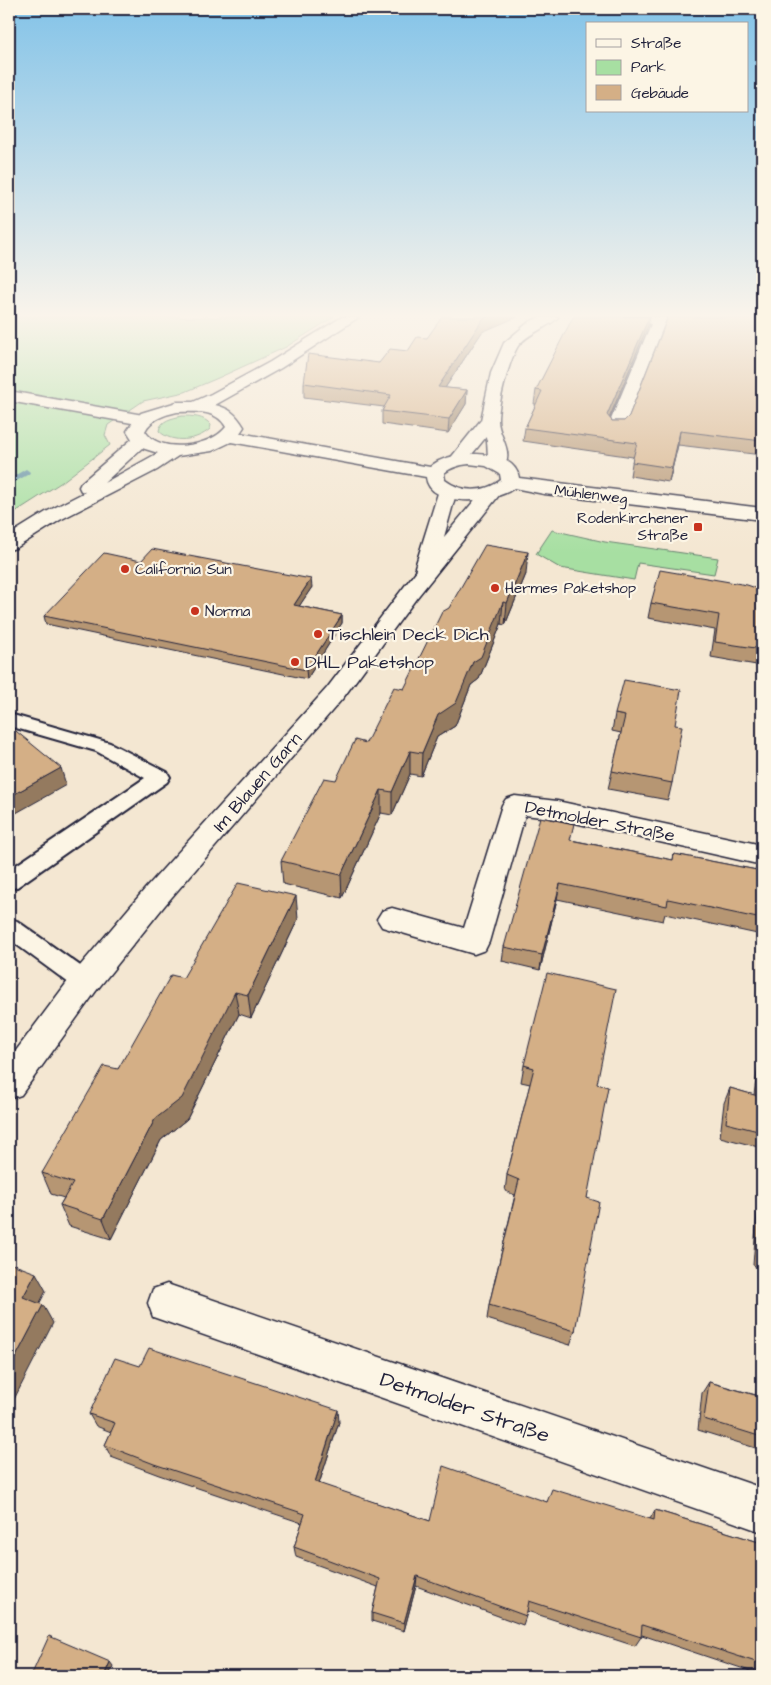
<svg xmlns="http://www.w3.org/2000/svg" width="771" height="1685" viewBox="0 0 771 1685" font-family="'Architects Daughter',sans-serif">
<rect width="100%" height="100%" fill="#f4e7d2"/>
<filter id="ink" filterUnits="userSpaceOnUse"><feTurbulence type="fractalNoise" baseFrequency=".02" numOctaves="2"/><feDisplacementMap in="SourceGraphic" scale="10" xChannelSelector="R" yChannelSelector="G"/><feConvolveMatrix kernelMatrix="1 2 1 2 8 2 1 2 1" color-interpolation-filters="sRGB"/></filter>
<g filter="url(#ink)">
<g fill="#a7dfa2" stroke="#64806e">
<path d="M9 317H334L286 347 218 378 185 392 143 401 108 425 105 435 110 445 62 482 9 516Z"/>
<path d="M182 416C192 416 204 416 211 425L210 429C197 441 172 444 159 431 160 420 173 418 182 416Z"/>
<path d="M552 530 605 542 718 558 714 574 638 563 634 580 560 568 536 554Z"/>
</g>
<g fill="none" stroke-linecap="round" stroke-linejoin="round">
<path fill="#6190a3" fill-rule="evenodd" d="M26 469 30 472 29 474 9 485V479Z"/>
<g stroke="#22223b" stroke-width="4">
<g id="lane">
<path d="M13 715 110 743 167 772 170 777 167 782 17 887 9 889V870L145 778 96 751 9 726V716Z"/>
<path d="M9 918 17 921 93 975 97 982 93 989 85 991 77 989 9 939Z"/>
</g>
</g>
<g stroke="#22223b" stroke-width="3">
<g id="street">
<path d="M540 317H558C552 326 527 333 518 346 509 360 498 404 498 420 498 436 515 452 503 468L497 469 491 468C486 461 489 446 486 437L464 464 458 465 452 464 449 460 481 420 491 373 504 343 529 322Z"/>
<path d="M623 317H665L667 320 625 429 622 433 616 434 610 433 607 429 651 324 625 320Z"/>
<path d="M9 391 143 415 149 416 152 420 149 424 143 425 9 401Z"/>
<path d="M448 484 455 486 457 490 444 537 483 490 490 488 497 490 500 494 415 600 343 698 165 905 96 991 21 1095 9 1099V1060L74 973 145 889 327 688 417 570 415 567 439 490 441 486Z"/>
<path d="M515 796 557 801 762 845V865L557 819 525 815 489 942 485 950 474 954 382 927 377 919 382 911 392 908 464 928 502 805 506 799Z"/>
<path d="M167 1284 762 1488V1532L153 1317 148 1303 153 1289Z"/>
</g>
</g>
<g stroke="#22223b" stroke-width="3">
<path id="secondary" d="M342 317H359L281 368 215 405C229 408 236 414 244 427L240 433 430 467C448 449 515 447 519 478L762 508V520L544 494 514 488C494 504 429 508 426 477L231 442 212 451 178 456 157 470 60 520 16 548 9 550V535L46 512 85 492 81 491 79 487 81 483 132 439 127 431 133 422 141 413 177 402H193L211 394 270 362ZM177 412C195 412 216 409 226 427 211 447 159 455 145 431 151 419 164 415 177 412ZM142 448 158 453 104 483ZM469 464 486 466 500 474 501 480C484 493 462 493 445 480L444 473C452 467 459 465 469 464Z"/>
</g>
<use href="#lane" fill="#fcf5e5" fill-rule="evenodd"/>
<use href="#street" fill="#fcf5e5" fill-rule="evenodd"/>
<use href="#secondary" fill="#fcf5e5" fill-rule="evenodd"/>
</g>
<g fill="#b69673" stroke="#22223b">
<path d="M666 317H762V455L678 445 669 482 630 476 633 457 523 441 525 428 536 404H534L536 390 648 325 610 418 612 421H624L629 416 667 318Z"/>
<path d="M482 332 445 388 467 390 466 404 448 433 382 424V411L384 407 304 397V383L379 363 408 351 427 338Z"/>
<path d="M141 561 312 587 299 606 342 615V623L307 679 46 624 44 616Z"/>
<path d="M526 574 505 625 501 624 479 679 471 685 455 726 437 737 421 776 410 774 392 815 381 813 342 898 283 884 281 861 336 780 366 743 404 689Z"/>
<path d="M762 590V666L711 657 715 630 648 618 651 603Z"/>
<path d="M615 714 675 725 672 783 668 800 608 789 621 733 612 731Z"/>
<path d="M571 840 673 860 674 854 762 871V935L665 914 663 921 557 899 540 970 502 961 504 947Z"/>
<path d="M298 919 251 1018 239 1014 187 1119 161 1140 111 1239 69 1226 60 1205 64 1198 51 1194 42 1173 118 1069 183 978Z"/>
<path d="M762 1035V1269L753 1265 762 1148 720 1137 724 1103 730 1088 754 1095Z"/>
<path d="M524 1065 597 1084 575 1331 570 1345 487 1319 489 1305 515 1195 505 1191 507 1175 530 1084 521 1082Z"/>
<path d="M762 1313V1450L698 1430 702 1393 709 1382 756 1395Z"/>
<path d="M140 1366 339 1422 319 1484 430 1521 547 1502 650 1519 655 1510 762 1543V1676H756V1669L753 1672 642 1635 641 1637 635 1646 527 1611 526 1616 523 1625 416 1586 404 1631 372 1621V1613L378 1587 296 1557 294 1547 302 1523 159 1475 111 1457 105 1445 111 1432 96 1426 89 1414Z"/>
</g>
<g fill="#947a5e" stroke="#22223b">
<path d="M489 317H517L482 332 437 400 438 387 483 319Z"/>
<path d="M649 317H650L648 325 605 428 607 415Z"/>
<path d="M467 390 466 404 448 433 449 419Z"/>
<path d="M680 431 678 445 669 482 672 468Z"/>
<path d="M528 552 526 574 505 625 507 603Z"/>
<path d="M311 579 312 587 294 614V605Z"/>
<path d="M503 602 501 624 479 679 471 685 455 726 437 737 421 776 422 753 438 715 473 662Z"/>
<path d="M342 615V623L307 679 306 670Z"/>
<path d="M410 751V774L392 815V792Z"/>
<path d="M61 768 66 785 9 817V797Z"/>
<path d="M381 790V813L342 898 341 875Z"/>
<path d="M560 884 557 899 540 970 542 955Z"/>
<path d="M296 896 298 919 251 1018 248 995Z"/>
<path d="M235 992 239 1014 187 1119 161 1140 111 1239 103 1219 155 1119Z"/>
<path d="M36 1273 46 1291 33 1316 23 1297Z"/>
<path d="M43 1305 53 1323 9 1409V1370Z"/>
<path d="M338 1410 339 1422 316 1493 315 1482Z"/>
<path d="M417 1576 416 1586 404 1631V1623Z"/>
<path d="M110 1662 113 1666 109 1676H104Z"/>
</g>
<g fill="#d4af86" stroke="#22223b">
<path d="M442 317H489L483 319 438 387 467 390 449 419 382 411 391 395 304 383 308 354 379 363 390 349 408 351 417 337 427 338Z"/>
<path d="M573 317H649L607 415 612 421H624L629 416 668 317H762V441L680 431 672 468 632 462 637 443 525 428 542 391 536 390Z"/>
<path d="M485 545 528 552 507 603 503 602 481 657 473 662 456 703 438 715 422 753 410 751 392 792 381 790 341 875 281 861 324 778 336 780 355 740 366 743 394 687 404 689 442 612 449 608Z"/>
<path d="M152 549 311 579 294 605 342 615 306 670 44 616 104 553 141 561Z"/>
<path d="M660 570 747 585 762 590V649L715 642 719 615 651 603Z"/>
<path d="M624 680 681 690 675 725 682 726 672 783 612 771 625 716 615 714Z"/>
<path d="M11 727 61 768 9 797V728Z"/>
<path d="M540 817 574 824 570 840 673 860 674 854 762 871V919L668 899 667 906 560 884 542 955 504 947Z"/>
<path d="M238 883 296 896 248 995 235 992 182 1098 155 1119 103 1219 60 1205 73 1183 42 1173 104 1066 118 1069 171 975 183 978Z"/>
<path d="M547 973 616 989 597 1084 608 1087 587 1198 599 1202 575 1331 489 1305 519 1180 507 1175 534 1068 524 1065Z"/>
<path d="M762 1064V1132L726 1123 730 1088 758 1096Z"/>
<path d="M762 1223V1253L760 1252Z"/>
<path d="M9 1263 36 1273 23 1297 43 1305 9 1370Z"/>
<path d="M149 1348 338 1410 315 1482 430 1521 443 1466 547 1502 552 1489 654 1520 655 1510 762 1543V1664L642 1625 641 1637 529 1601 526 1616 417 1576 404 1623 372 1613 380 1579 294 1547 305 1514 154 1464 105 1445 115 1423 89 1414 115 1358 140 1366Z"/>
<path d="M709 1382 762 1397V1437L704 1419Z"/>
<path d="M49 1636 110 1662 104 1676H31Z"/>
<path d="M762 1664V1676H761V1665Z"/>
</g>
</g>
<linearGradient id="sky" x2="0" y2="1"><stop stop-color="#83c3e8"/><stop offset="0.57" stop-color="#faf4eb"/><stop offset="1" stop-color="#faf4eb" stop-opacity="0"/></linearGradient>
<rect width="771" height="553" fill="url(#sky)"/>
<g fill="#c8321e" stroke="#fcf5e5" stroke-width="2">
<rect x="693" y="522" width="10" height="10" rx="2.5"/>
<circle cx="125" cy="569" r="5"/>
<circle cx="495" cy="588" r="5"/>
<circle cx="195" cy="611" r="5"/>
<circle cx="318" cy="634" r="5"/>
<circle cx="295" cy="662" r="5"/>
</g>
<g text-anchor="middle" stroke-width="4.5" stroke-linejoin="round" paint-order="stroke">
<g font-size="15" fill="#22223b" stroke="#fcf5e5">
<text transform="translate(591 494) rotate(7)" y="5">Mühlenweg</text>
</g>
<g font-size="15" fill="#22223b" stroke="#fcf5e5" text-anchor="start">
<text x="688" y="523" text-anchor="end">Rodenkirchener<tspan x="688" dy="17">Straße</tspan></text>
<text x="135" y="574">California Sun</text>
<text x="505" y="593">Hermes Paketshop</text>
<text x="205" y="616">Norma</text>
</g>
<g font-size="18" fill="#22223b" stroke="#fcf5e5" text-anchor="start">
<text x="328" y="640">Tischlein Deck Dich</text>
<text x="305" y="668">DHL Paketshop</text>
</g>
<g font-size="18" fill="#22223b" stroke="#fcf5e5">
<text transform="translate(257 782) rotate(-49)" y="6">Im Blauen Garn</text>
<text transform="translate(600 821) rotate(11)" y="6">Detmolder Straße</text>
</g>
<g font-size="21" fill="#22223b" stroke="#fcf5e5">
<text transform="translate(465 1407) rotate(19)" y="7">Detmolder Straße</text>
</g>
</g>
<rect width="771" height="1685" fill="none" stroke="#fcf5e5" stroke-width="30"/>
<rect x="15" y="15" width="741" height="1655" fill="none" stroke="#22223b" stroke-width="2" filter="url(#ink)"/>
<rect x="586" y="22" width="162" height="90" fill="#fcf5e5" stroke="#a5a1a1"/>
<rect x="596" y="39" width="25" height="8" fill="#fcf5e5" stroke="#a5a1a1"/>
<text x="631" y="48" font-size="15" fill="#22223b">Straße</text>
<rect x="596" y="60" width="25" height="15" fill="#a7dfa2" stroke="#a5a1a1"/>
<text x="631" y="72" font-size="15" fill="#22223b">Park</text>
<rect x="596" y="85" width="25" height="15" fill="#d4af86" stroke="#a5a1a1"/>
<text x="631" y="98" font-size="15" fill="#22223b">Gebäude</text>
</svg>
